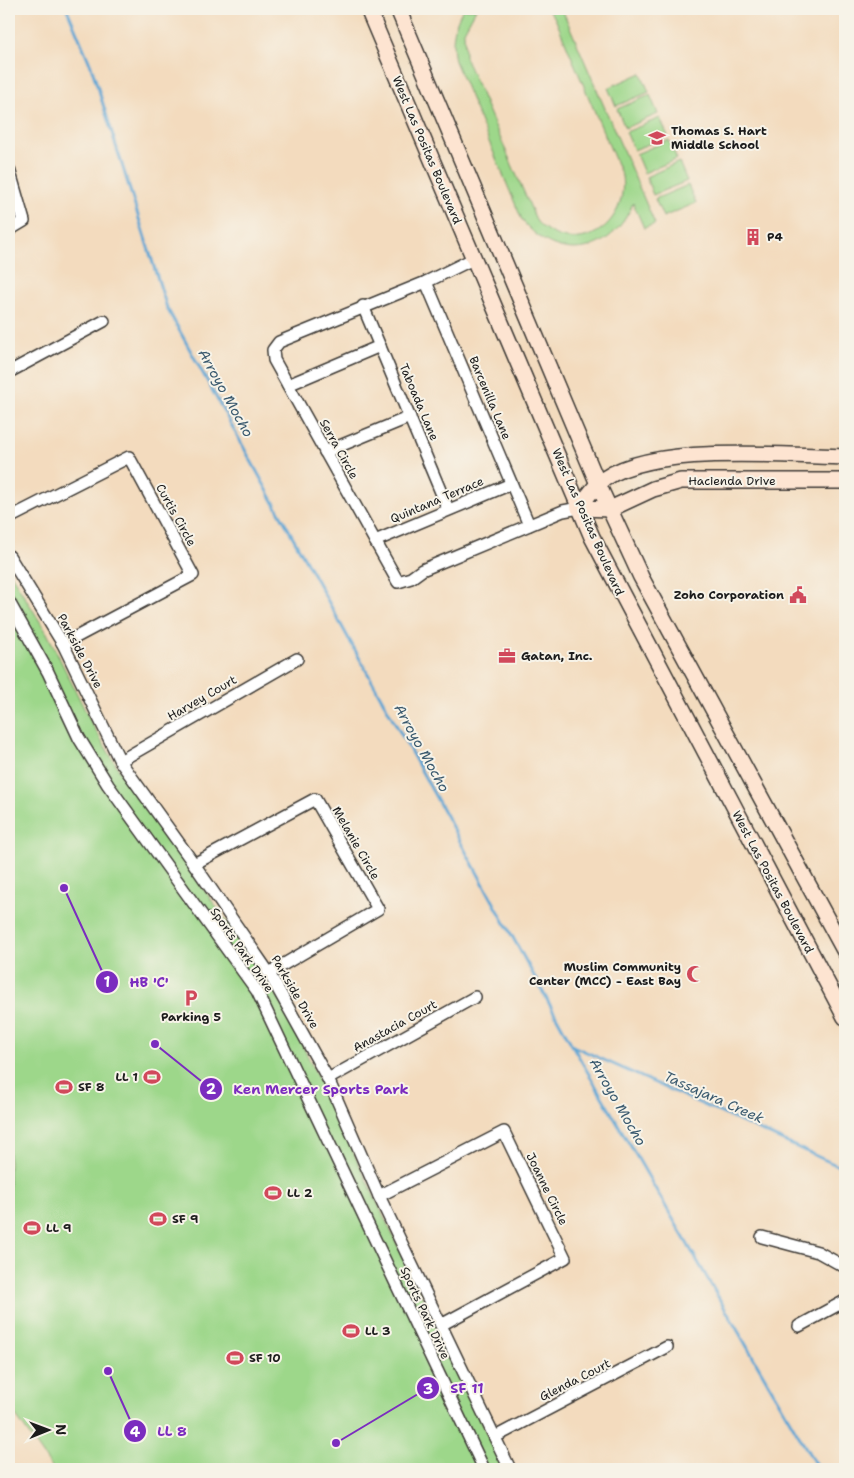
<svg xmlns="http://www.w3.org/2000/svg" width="854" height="1478" viewBox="0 0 854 1478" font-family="'Shantell Sans',sans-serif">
<rect width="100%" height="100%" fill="#f7f3e8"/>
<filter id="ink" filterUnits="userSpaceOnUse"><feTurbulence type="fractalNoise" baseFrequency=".02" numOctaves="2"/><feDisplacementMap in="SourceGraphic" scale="10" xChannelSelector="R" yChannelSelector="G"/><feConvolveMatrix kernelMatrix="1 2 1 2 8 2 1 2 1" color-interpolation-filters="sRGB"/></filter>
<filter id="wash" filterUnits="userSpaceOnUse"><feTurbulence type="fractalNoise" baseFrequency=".0096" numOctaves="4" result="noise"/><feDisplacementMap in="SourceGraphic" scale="20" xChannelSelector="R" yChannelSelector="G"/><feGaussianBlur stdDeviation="1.12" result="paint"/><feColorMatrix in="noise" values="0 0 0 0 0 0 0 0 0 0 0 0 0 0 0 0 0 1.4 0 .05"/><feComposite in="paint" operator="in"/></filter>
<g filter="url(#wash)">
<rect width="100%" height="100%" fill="#f3dbbe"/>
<g fill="#9dd78a" stroke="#5c7a53">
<path d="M463 9H476L464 31 465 57 537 222C575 260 629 227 622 176L555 18 548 9H562L655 224 644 228 633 203C612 256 557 265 522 220L455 61C451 42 453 26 463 9Z"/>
<path d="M641 73 649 92 616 106 608 88Z"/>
<path d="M650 95 658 114 625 128 617 109Z"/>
<path d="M660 118 668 136 634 150 626 132Z"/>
<path d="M669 140 677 159 644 173 636 154Z"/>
<path d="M679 162 687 181 653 195 646 177Z"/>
<path d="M688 185 696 203 663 217 655 199Z"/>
<path d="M9 571 47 633 92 724 132 792 168 839 267 978 288 1015 504 1469H53L9 1406Z"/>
</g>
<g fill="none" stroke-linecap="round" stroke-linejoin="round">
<g stroke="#5ca4d3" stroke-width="3">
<path d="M67 9 91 66 167 308 572 1045 818 1469"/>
<path d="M573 1046 845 1169"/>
</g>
</g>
</g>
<g filter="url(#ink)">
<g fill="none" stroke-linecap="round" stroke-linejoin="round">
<g stroke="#3c3934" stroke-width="14">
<g id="street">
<path d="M9 169 24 221 9 230"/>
<path d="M475 258 426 282 279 342 273 350 274 360 398 582 411 578 422 570 563 511 579 508"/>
<path d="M426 282 529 525"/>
<path d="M363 306 448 509"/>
<path d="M9 372 104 321"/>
<path d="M288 385 380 346"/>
<path d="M325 452 410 417"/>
<path d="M9 518 129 457 193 575 63 644"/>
<path d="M375 541 511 484"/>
<path d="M9 556 63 644 120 761 194 864 269 973 328 1079 379 1196 510 1469"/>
<path d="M9 602 48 672 79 738 108 785 257 991 484 1469"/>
<path d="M120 761 297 659"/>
<path d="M194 864 315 799 378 909 269 973"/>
<path d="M328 1079 475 997"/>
<path d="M379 1196 504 1132 565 1258 441 1325"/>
<path d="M762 1237 818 1252 845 1267"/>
<path d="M799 1326 845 1301"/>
<path d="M495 1437 667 1347"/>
</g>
</g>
<g stroke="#3c3934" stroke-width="18">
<g id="secondary">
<path d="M368 9 592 537 845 1017"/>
<path d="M398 9 598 484 641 577 845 952"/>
<path d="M579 508C585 500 591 491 598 484 643 442 785 456 845 457"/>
<path d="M579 508 610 509 653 489 681 481H845"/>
</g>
</g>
<use href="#street" stroke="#fff" stroke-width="11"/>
<use href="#secondary" stroke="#fde4d1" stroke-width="15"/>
</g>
</g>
<defs>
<g id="school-bare" transform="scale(1.35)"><path d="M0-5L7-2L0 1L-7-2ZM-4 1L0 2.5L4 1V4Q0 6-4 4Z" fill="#d1495b" stroke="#f7f3e8" stroke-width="2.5" paint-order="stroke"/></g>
<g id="building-bare" transform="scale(1.35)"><path d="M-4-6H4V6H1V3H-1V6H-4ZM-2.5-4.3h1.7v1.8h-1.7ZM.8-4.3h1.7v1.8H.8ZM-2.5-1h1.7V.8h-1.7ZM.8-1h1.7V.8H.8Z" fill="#d1495b" stroke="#f7f3e8" stroke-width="2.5" paint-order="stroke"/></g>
<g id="civic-bare" transform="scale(1.35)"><path d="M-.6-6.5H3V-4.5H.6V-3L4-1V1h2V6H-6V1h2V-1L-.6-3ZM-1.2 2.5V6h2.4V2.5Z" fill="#d1495b" stroke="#f7f3e8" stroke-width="2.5" paint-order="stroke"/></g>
<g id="office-bare" transform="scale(1.35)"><path d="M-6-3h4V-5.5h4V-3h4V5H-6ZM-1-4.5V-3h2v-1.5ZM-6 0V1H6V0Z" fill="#d1495b" stroke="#f7f3e8" stroke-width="2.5" paint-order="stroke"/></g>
<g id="mosque-bare" transform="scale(1.35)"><path d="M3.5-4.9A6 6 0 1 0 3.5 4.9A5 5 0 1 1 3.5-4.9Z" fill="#d1495b" stroke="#f7f3e8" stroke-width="2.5" paint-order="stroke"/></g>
<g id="parking-bare" transform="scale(1.35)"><path d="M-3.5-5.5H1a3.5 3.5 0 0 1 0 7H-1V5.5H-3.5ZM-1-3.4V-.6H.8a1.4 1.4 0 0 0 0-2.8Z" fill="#d1495b" stroke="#f7f3e8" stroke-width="2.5" paint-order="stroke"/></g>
<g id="stadium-bare" transform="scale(1.35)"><path d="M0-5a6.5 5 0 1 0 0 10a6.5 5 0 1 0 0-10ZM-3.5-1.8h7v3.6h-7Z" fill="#d1495b" stroke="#f7f3e8" stroke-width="2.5" paint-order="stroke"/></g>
</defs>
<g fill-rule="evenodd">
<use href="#school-bare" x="657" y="138"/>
<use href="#building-bare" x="753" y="237"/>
<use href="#civic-bare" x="798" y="595"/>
<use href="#office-bare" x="507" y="656"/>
<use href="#mosque-bare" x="695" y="974"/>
<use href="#parking-bare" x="191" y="998"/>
<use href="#stadium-bare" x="152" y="1077"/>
<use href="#stadium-bare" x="64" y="1087"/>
<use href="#stadium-bare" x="273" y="1193"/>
<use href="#stadium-bare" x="158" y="1219"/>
<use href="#stadium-bare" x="32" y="1228"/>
<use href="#stadium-bare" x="351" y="1331"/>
<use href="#stadium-bare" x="235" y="1358"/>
</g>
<g text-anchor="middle" stroke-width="4" stroke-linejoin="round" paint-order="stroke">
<g font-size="12" font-weight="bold" fill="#1c1c1c" stroke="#f7f3e8" text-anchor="start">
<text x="671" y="135">Thomas S. Hart<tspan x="671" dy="14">Middle School</tspan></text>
<text x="767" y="241">P4</text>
<text x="784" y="599" text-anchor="end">Zoho Corporation</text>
<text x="521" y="660">Gatan, Inc.</text>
<text x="681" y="971" text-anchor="end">Muslim Community<tspan x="681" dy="14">Center (MCC) - East Bay</tspan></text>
<text x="191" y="1021" text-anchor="middle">Parking 5</text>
<text x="138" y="1081" text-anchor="end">LL 1</text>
<text x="78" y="1091">SF 8</text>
<text x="287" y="1197">LL 2</text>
<text x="172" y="1223">SF 9</text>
<text x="46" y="1232">LL 9</text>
<text x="365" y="1335">LL 3</text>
<text x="249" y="1362">SF 10</text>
</g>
<g font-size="12" fill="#1c1c1c" stroke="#f7f3e8">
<text transform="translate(427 150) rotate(67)" y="4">West Las Positas Boulevard</text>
<text transform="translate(490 398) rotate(67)" y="4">Barcenilla Lane</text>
<text transform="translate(419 402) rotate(67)" y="4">Taboada Lane</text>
<text transform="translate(339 449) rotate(61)" y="4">Serra Circle</text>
<text x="732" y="485">Hacienda Drive</text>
<text transform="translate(437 500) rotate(-23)" y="4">Quintana Terrace</text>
<text transform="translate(176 515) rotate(61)" y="4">Curtis Circle</text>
<text transform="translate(588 522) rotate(66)" y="4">West Las Positas Boulevard</text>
<text transform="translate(80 651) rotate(62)" y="4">Parkside Drive</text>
<text transform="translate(202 698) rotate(-30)" y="4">Harvey Court</text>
<text transform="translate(356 843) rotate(60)" y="4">Melanie Circle</text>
<text transform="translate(773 882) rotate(62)" y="4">West Las Positas Boulevard</text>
<text transform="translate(242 950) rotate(55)" y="4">Sports Park Drive</text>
<text transform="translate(295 992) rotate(60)" y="4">Parkside Drive</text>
<text transform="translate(395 1026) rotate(-29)" y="4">Anastacia Court</text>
<text transform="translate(547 1189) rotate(64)" y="4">Joanne Circle</text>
<text transform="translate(425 1313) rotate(65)" y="4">Sports Park Drive</text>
<text transform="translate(575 1380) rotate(-27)" y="4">Glenda Court</text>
</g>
<g font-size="14" font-style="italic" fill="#39596e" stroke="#f7f3e8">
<text transform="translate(226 393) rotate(61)" y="5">Arroyo Mocho</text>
<text transform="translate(422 748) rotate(61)" y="5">Arroyo Mocho</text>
<text transform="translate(714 1097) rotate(24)" y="5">Tassajara Creek</text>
<text transform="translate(618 1102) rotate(60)" y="5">Arroyo Mocho</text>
</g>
</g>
<path fill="none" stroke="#7b2cbf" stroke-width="2" d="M64 888L107 982M155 1044L211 1089M336 1443L428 1388M108 1371L135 1431"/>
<g fill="#7b2cbf" stroke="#f7f3e8" stroke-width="2">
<circle cx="64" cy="888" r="5"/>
<circle cx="155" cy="1044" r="5"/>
<circle cx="336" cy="1443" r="5"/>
<circle cx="108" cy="1371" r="5"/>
<circle cx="107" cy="982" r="12"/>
<circle cx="211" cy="1089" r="12"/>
<circle cx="428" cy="1388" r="12"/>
<circle cx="135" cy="1431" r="12"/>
</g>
<g font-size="15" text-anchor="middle" font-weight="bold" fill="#fff">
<text x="107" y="987">1</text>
<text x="211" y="1094">2</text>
<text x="428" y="1394">3</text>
<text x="135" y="1437">4</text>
</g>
<g font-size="14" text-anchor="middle" font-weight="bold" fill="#7b2cbf" stroke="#f7f3e8" stroke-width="4" stroke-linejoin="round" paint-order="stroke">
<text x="149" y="987">HB 'C'</text>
<text x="321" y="1094">Ken Mercer Sports Park</text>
<text x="467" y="1393">SF 11</text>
<text x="172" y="1436">LL 8</text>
</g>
<rect width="854" height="1478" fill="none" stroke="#f7f3e8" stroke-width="30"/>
<g transform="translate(48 1430) rotate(89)" stroke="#f7f3e8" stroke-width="4" paint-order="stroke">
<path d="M0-4L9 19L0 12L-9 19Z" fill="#1c1c1c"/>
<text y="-8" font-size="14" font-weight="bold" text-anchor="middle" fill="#1c1c1c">N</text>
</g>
</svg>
